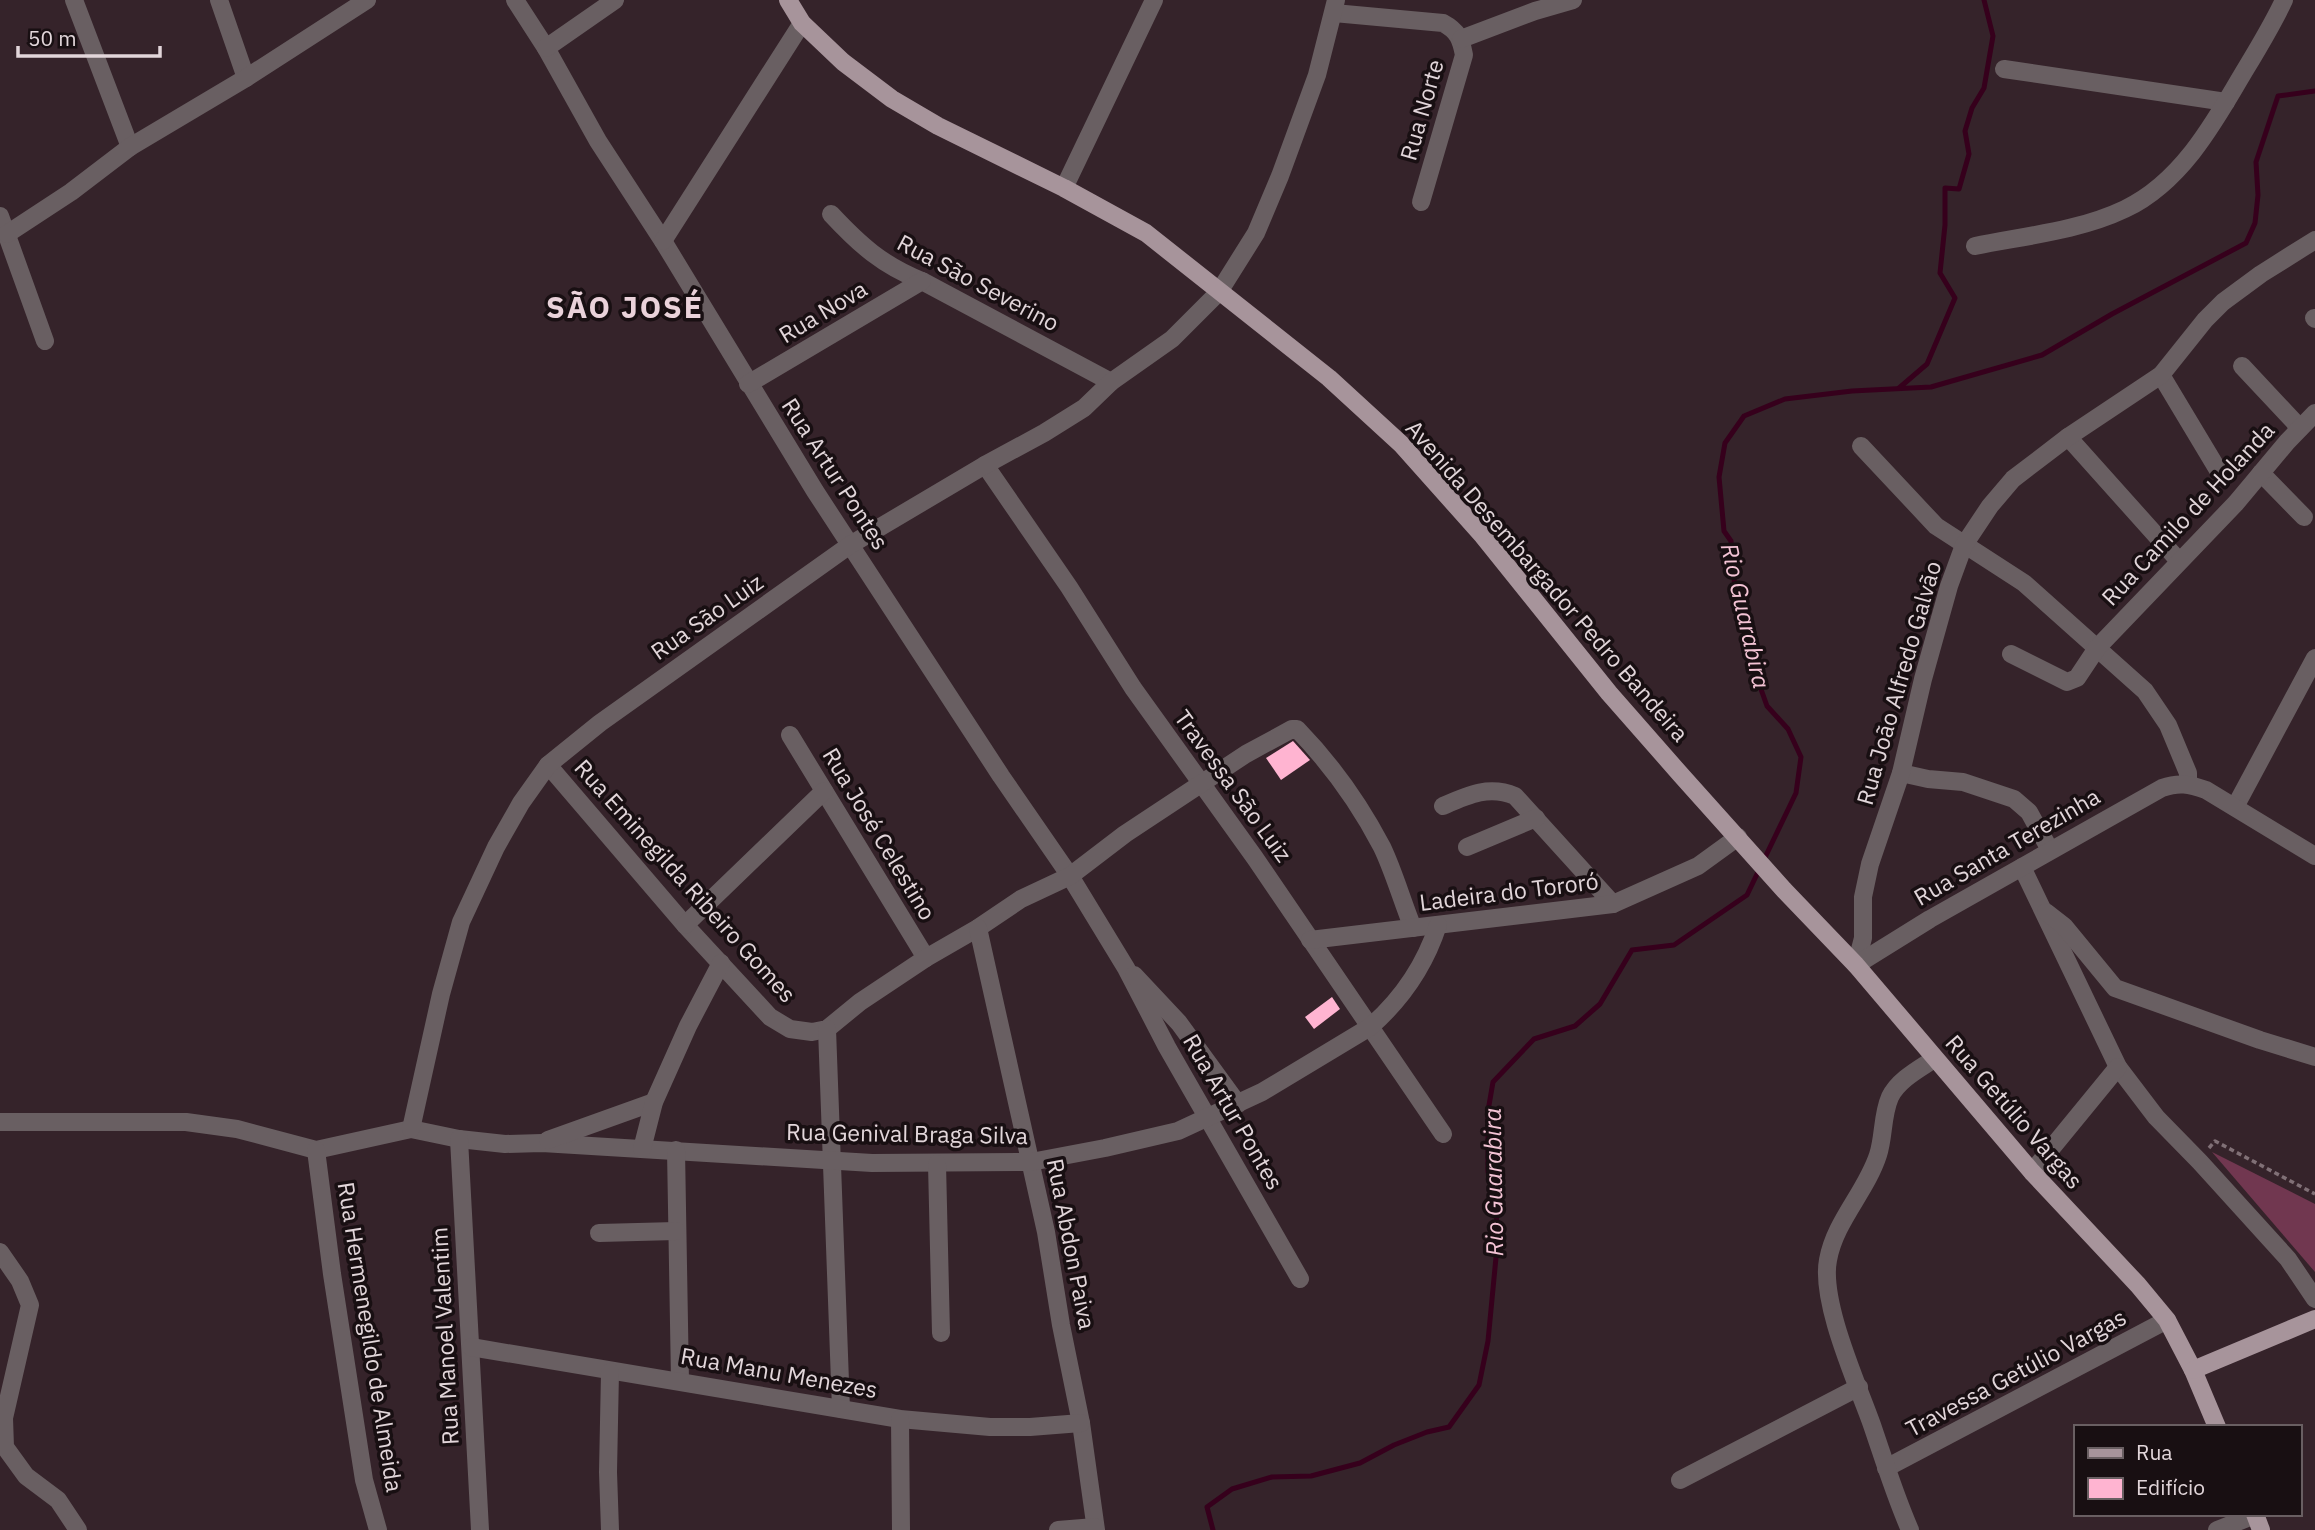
<svg xmlns="http://www.w3.org/2000/svg" width="2315" height="1530" viewBox="0 0 2315 1530" font-family="'IBM Plex Sans',sans-serif">
<rect width="100%" height="100%" fill="#35232a"/>
<path fill="#713750" d="M2212 1152 2315 1204V1272Z"/>
<g fill="none" stroke-linecap="round" stroke-linejoin="round">
<g stroke="#36001c" stroke-width="5">
<path d="M1899 388 1927 364 1955 298 1940 273 1945 225V188L1959 189 1969 154 1965 131 1972 108 1984 88 1993 36 1984 0"/>
<path d="M1213 1530 1207 1507 1232 1489 1272 1477 1311 1476 1360 1463 1394 1445 1427 1432 1449 1427 1479 1385 1488 1341 1497 1247 1496 1190 1488 1172V1111L1493 1082 1534 1039 1575 1026 1600 1004 1632 950 1674 945 1747 895 1796 793 1801 757 1788 729 1767 706 1757 678 1736 602 1731 541 1724 531 1719 477 1725 443 1744 416 1785 399 1852 391 1931 387 2042 355 2112 314 2246 243 2255 223 2258 195 2256 162 2278 96 2315 91"/>
</g>
</g>
<g fill="#ffb4d1">
<path d="M1293 741 1310 760 1281 780 1266 758Z"/>
<path d="M1332 997 1340 1009 1314 1029 1305 1017Z"/>
</g>
<g fill="none" stroke-linecap="round" stroke-linejoin="round">
<path stroke="#807076" stroke-width="3.5" stroke-dasharray="5 3.5" stroke-linecap="butt" d="M2209 1148 2215 1141 2315 1194"/>
<g stroke="#695f62" stroke-width="18">
<path d="M74 0 130 147"/>
<path d="M219 0 246 78"/>
<path d="M515 0 546 48 598 141 663 241 815 491 1001 776 1070 876 1126 968 1167 1047 1300 1279"/>
<path d="M1334 13 1443 23C1458 31 1461 39 1464 55L1421 202"/>
<path d="M1461 39 1535 11 1573 0"/>
<path d="M546 48 615 0"/>
<path d="M2004 69 2226 102"/>
<path d="M1064 188 1154 0"/>
<path d="M831 214C860 245 882 265 922 281L1111 382"/>
<path d="M0 216 45 341"/>
<path d="M7 234 71 192 130 147 246 78 367 0"/>
<path d="M663 241 802 23"/>
<path d="M1975 246C2024 236 2079 231 2125 209 2180 183 2213 125 2242 75 2257 50 2272 26 2284 0"/>
<path d="M2314 318 2315 319"/>
<path d="M2242 366 2300 428"/>
<path d="M2161 375 2221 475"/>
<path d="M748 384 922 281"/>
<path d="M2068 437 2179 561"/>
<path d="M1861 446 1936 526 2024 583 2145 691 2168 725 2188 773V783"/>
<path d="M985 465 1069 587 1133 688 1255 858 1443 1134"/>
<path d="M2261 473 2304 517"/>
<path d="M2011 654 2067 682 2077 678 2097 648 2236 503 2287 442 2315 413"/>
<path d="M790 735 926 958"/>
<path d="M548 765 685 925 770 1017 790 1029 812 1032 827 1029 860 1002 926 958 978 928 1021 899 1070 876 1125 834 1246 754 1292 729H1297C1330 763 1360 805 1382 847 1394 872 1402 901 1413 928"/>
<path d="M1901 773 1928 779 1963 782 2014 799 2029 812 2050 850"/>
<path d="M1443 806C1468 795 1489 785 1515 796L1613 904"/>
<path d="M2235 807 2315 658"/>
<path d="M1467 847 1536 818"/>
<path d="M2022 867 2118 1067 2156 1117 2200 1162 2288 1259 2315 1299"/>
<path d="M2046 912 2064 926 2115 988 2260 1040 2315 1057"/>
<path d="M685 925 824 791"/>
<path d="M978 928 1046 1232 1061 1325 1081 1423 1096 1530"/>
<path d="M1310 940 1613 904 1698 866 1738 837"/>
<path d="M1856 965 1863 938V897L1870 864 1901 773 1923 679 1949 586 1964 545 1990 506 2013 479 2068 437 2161 375 2205 320 2223 302 2261 274 2315 240"/>
<path d="M1856 965 1930 919 2162 788C2179 782 2189 784 2206 790L2315 856"/>
<path d="M1134 975 1179 1023 1238 1104"/>
<path d="M827 1029 841 1409"/>
<path d="M0 1122H186L237 1129 316 1150 411 1129 459 1139 505 1144 542 1143 872 1163 1031 1162 1105 1148 1178 1131 1262 1092 1370 1027C1402 999 1425 965 1438 925"/>
<path d="M411 1129 441 994 461 922 496 847 521 803 548 765 600 723 850 545 985 465 1044 433 1084 408 1111 382 1172 339 1219 292 1256 233 1280 176 1317 75 1336 0"/>
<path d="M459 1139 480 1530"/>
<path d="M548 1140 654 1102"/>
<path d="M642 1149 654 1102 688 1026 721 963"/>
<path d="M316 1150 332 1274 364 1480 378 1530"/>
<path d="M676 1150 680 1381"/>
<path d="M937 1164 941 1333"/>
<path d="M2032 1172 2118 1067"/>
<path d="M599 1233 676 1231"/>
<path d="M0 1252 20 1281 30 1305 4 1418 5 1447 26 1476 58 1500 78 1530"/>
<path d="M471 1347 900 1419 990 1427H1030L1081 1423"/>
<path d="M900 1419 901 1530"/>
<path d="M1886 1468 2167 1320"/>
<path d="M1680 1480 1859 1387"/>
<path d="M610 1530 608 1472 610 1372"/>
<path d="M1058 1530 1095 1527"/>
<path d="M1910 1530C1895 1496 1884 1460 1872 1425 1857 1383 1820 1302 1828 1260 1835 1221 1866 1192 1878 1155 1884 1137 1882 1115 1890 1097 1898 1080 1919 1069 1934 1059"/>
<path d="M2217 1530 2255 1515"/>
</g>
<g stroke="#a7949b" stroke-width="18">
<path d="M788 0 802 23 843 62 892 99 938 126 1064 188 1146 233 1329 378 1401 444 1483 536 1609 693 1681 775 1784 890 1856 965 2032 1172 2138 1285 2167 1320 2193 1370 2217 1427"/>
<path d="M2193 1370 2315 1319"/>
<path d="M2255 1514 2261 1530"/>
</g>
</g>
<g text-anchor="middle" stroke-width="7" stroke-linejoin="round" paint-order="stroke">
<g font-size="23" fill="#e2d6da" stroke="#180f12">
<text transform="translate(1422 110) rotate(-74)" y="8">Rua Norte</text>
<text transform="translate(978 283) rotate(28)" y="8">Rua São Severino</text>
<text transform="translate(823 312) rotate(-31)" y="8">Rua Nova</text>
<text transform="translate(835 474) rotate(57)" y="8">Rua Artur Pontes</text>
<text transform="translate(2188 514) rotate(-47)" y="8">Rua Camilo de Holanda</text>
<text transform="translate(1547 581) rotate(49)" y="8">Avenida Desembargador Pedro Bandeira</text>
<text transform="translate(707 617) rotate(-35)" y="8">Rua São Luiz</text>
<text transform="translate(1899 683) rotate(-74)" y="8">Rua João Alfredo Galvão</text>
<text transform="translate(1233 786) rotate(54)" y="8">Travessa São Luiz</text>
<text transform="translate(879 834) rotate(59)" y="8">Rua José Celestino</text>
<text transform="translate(2007 847) rotate(-30)" y="8">Rua Santa Terezinha</text>
<text transform="translate(685 881) rotate(48)" y="8">Rua Eminegilda Ribeiro Gomes</text>
<text transform="translate(1509 892) rotate(-7)" y="8">Ladeira do Tororó</text>
<text transform="translate(1233 1112) rotate(60)" y="8">Rua Artur Pontes</text>
<text transform="translate(2014 1112) rotate(49)" y="8">Rua Getúlio Vargas</text>
<text transform="translate(907 1134) rotate(1)" y="8">Rua Genival Braga Silva</text>
<text transform="translate(1071 1244) rotate(79)" y="8">Rua Abdon Paiva</text>
<text transform="translate(445 1336) rotate(-93)" y="8">Rua Manoel Valentim</text>
<text transform="translate(370 1337) rotate(81)" y="8">Rua Hermenegildo de Almeida</text>
<text transform="translate(779 1373) rotate(10)" y="8">Rua Manu Menezes</text>
<text transform="translate(2016 1373) rotate(-28)" y="8">Travessa Getúlio Vargas</text>
</g>
<g font-size="24" font-style="italic" fill="#f4c4d5" stroke="#180f12">
<text transform="translate(1745 616) rotate(77)" y="8">Rio Guarabira</text>
<text transform="translate(1494 1182) rotate(-91)" y="8">Rio Guarabira</text>
</g>
<g font-size="30" font-weight="bold" letter-spacing="2" fill="#ead2da" stroke="#180f12">
<text x="625" y="318">SÃO JOSÉ</text>
</g>
</g>
<rect x="2074" y="1425" width="228" height="91" fill="#180f12" stroke="#695f62" stroke-width="2"/>
<rect x="2088" y="1448" width="35" height="10" fill="#a7949b" stroke="#695f62" stroke-width="2"/>
<text x="2136" y="1460" font-size="21" fill="#e2d6da">Rua</text>
<rect x="2088" y="1478" width="35" height="21" fill="#ffb4d1" stroke="#695f62" stroke-width="2"/>
<text x="2136" y="1495" font-size="21" fill="#e2d6da">Edifício</text>
<path d="M18 46v10h142v-10" fill="none" stroke="#e2d6da" stroke-width="3.5"/>
<text x="28" y="46" font-size="21" fill="#e2d6da" stroke="#180f12" stroke-width="5" paint-order="stroke">50 m</text>
</svg>
